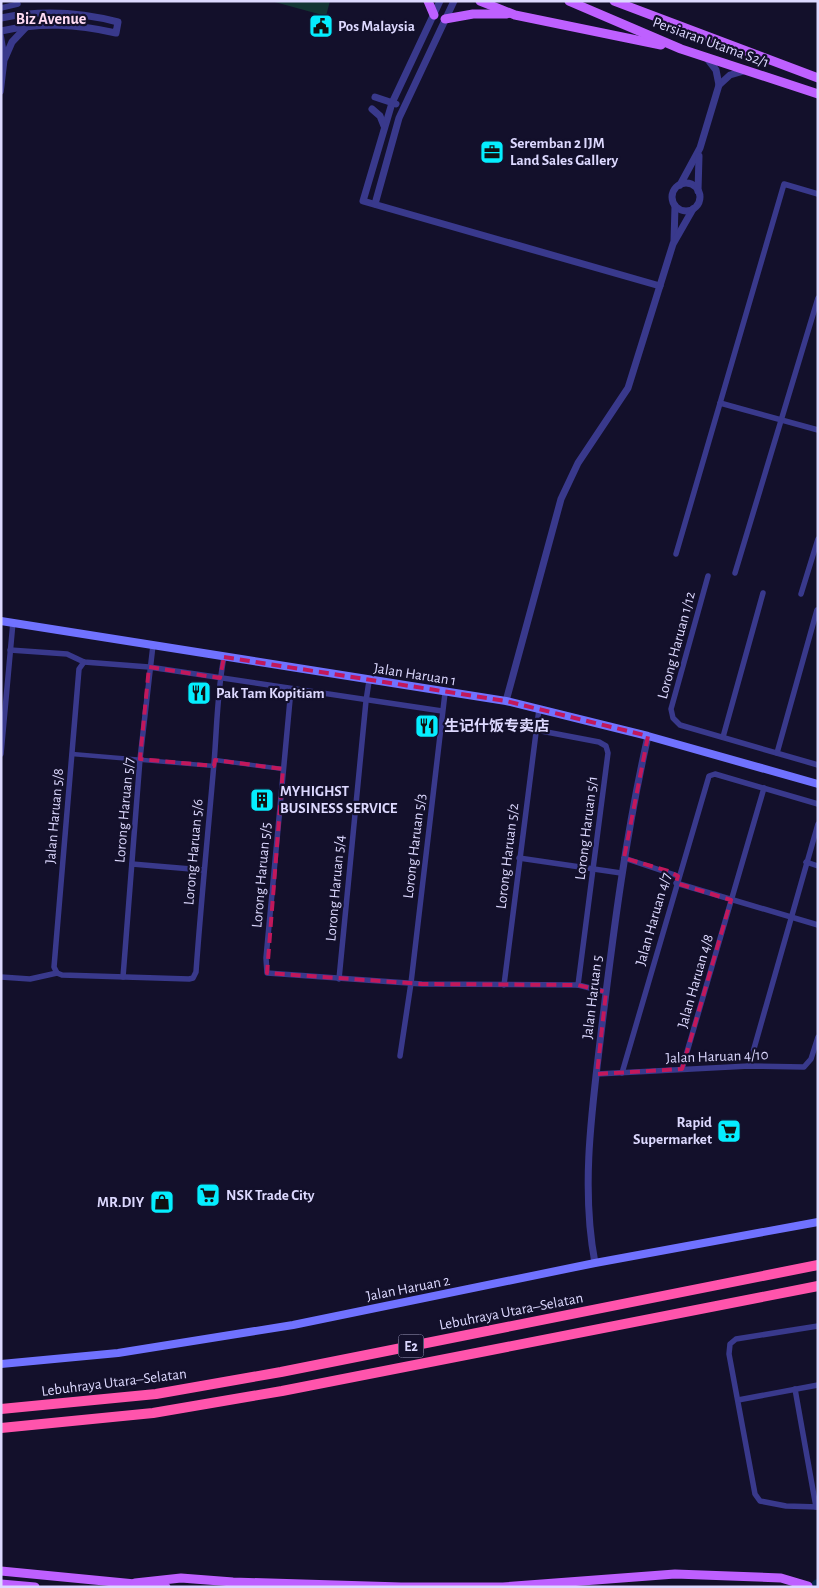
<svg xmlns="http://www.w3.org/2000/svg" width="819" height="1588" viewBox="0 0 819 1588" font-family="'Alegreya Sans','Noto Sans SC',sans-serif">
<rect width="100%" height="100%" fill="#13102b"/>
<path fill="#123533" d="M271 1H330L326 16Z"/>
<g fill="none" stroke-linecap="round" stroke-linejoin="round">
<path stroke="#0a264f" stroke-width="12" d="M816 1587 818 1585"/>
<g stroke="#39398c" stroke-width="4.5">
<path d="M72 754 214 766"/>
<path d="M215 760 283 769"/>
</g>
<g stroke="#39398c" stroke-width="5.5">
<path d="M1 8 18 4"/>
<path d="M1 35 5 58 1 92"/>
<path d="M720 403 818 430"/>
<path d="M676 554 784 184 818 194"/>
<path d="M735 573 818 298"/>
<path d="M708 576 671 709 673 718 680 725 818 765"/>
<path d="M801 594 818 539"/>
<path d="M10 650 67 654 84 662 149 667 442 711"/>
<path d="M291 689 266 958 267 973 422 984 578 985 606 992"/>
<path d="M536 730 599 742 606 746 608 753 578 985"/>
<path d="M723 737 763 593"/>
<path d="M777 753 817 610"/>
<path d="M1 754 13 622"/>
<path d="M519 858 621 873"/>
<path d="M624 858 678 876"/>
<path d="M806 862 818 866"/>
<path d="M132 864 203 870"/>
<path d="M676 883 818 925"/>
<path d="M57 973 54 967 79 669 84 662"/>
<path d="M1 977 30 979 57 973 62 975 189 979 193 978 196 972C201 902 208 833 214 763 217 728 217 692 224 657"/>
<path d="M123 977 140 759 153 645"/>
<path d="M339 979 366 701 369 681"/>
<path d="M504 985 539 709"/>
<path d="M400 1056 411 983 445 693"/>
<path d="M749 1066 818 824"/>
<path d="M682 1069 764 788"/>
<path d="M622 1073 709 776 715 774 818 804"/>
<path d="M597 1074 749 1066 804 1067 811 1059 818 1037"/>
<path d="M818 1326 736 1339 730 1344 729 1354 755 1494 760 1501 786 1506 818 1507"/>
<path d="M795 1389 816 1507"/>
<path d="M738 1400 818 1385"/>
</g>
<g stroke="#39398c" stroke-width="7">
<path d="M440 1 392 103 363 201 660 286"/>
<path d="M1 18C40 10 80 12 118 22L116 33C76 24 41 22 1 31"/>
<path d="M1 54 5 58 12 42 28 25"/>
<path d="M719 85 730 75 747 70"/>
<path d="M375 97 396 104"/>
<path d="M372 109 380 116 384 126"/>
<circle cx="686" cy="197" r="14"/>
<path d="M680 185 700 148 719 85 716 70 706 57"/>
<path d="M698 191 699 156"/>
<path d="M375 204 399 118 454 1"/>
<path d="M674 241 675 206"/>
<path d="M506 701 561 499 578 463 628 388 673 244 693 209"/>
<path d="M595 1263C580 1185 593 1103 602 1025 614 927 626 833 648 736"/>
</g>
<g stroke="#7072ff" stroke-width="8">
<path d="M1 621 506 701 648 736 818 784"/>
<path d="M1 1364 118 1353 293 1325 595 1263 818 1222"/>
</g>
<g stroke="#be60ff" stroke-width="9">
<path d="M428 1 434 15"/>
<path d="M480 1 515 15 661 45"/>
<path d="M569 1 681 49 818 94"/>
<path d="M614 1 818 78"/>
<path d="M445 19 473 14H507"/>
<path d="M1 1571 166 1587"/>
<path d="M135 1583 181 1578 233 1582 401 1587H503L675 1574 781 1578 808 1586"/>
<path d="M1 1584 35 1587"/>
</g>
<g stroke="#ff54ac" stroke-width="10">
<path d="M1 1409 156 1394 281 1372 818 1265"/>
<path d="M1 1428 153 1413 282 1391 818 1286"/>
</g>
</g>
<path fill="none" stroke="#c2185b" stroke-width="4" stroke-dasharray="10 6" stroke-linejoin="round" d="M224 657 506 701 648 736 624 858 668 871 678 876 676 883 731 900 682 1069 597 1074 606 992 578 985 422 984 267 973 283 769 215 760 214 766 140 759 149 667 220 678Z"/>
<defs>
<g id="civic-square" transform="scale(1.25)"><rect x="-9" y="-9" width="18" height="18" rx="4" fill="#05eeff" stroke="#13102b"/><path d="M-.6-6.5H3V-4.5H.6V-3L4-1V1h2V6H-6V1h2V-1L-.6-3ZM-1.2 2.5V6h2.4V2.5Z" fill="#111"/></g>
<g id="office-square" transform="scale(1.25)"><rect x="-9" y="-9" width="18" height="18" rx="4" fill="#05eeff" stroke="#13102b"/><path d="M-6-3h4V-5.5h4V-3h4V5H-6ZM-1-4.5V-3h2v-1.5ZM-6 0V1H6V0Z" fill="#111"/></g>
<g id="restaurant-square" transform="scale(1.25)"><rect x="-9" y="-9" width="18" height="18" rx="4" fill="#05eeff" stroke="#13102b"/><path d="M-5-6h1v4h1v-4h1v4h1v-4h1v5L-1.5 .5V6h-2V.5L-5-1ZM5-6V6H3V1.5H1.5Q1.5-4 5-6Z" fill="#111"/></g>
<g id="building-square" transform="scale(1.25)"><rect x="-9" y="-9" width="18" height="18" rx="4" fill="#05eeff" stroke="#13102b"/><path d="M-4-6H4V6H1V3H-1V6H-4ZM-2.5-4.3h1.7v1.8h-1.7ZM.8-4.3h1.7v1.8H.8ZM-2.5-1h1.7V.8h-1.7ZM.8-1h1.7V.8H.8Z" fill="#111"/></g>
<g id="supermarket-square" transform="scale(1.25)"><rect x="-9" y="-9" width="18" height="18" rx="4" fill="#05eeff" stroke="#13102b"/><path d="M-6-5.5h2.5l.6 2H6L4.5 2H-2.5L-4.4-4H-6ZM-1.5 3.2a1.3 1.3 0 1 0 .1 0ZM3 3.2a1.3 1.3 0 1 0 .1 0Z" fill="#111"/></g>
<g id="shop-square" transform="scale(1.25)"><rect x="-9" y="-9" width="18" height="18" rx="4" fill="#05eeff" stroke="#13102b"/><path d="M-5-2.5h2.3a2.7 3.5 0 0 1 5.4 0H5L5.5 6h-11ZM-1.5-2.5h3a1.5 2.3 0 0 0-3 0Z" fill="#111"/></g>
</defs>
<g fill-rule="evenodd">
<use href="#civic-square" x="321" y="26"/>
<use href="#office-square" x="492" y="152"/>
<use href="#restaurant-square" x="199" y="693"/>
<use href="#restaurant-square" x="427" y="726"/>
<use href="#building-square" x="262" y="800"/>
<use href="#supermarket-square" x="729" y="1131"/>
<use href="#supermarket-square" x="208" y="1195"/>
<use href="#shop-square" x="162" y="1202"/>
</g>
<g text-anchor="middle" stroke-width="4.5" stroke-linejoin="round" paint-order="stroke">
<rect fill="#13102b" stroke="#a09dbf" stroke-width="1" x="398.5" y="1334.5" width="25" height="23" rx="4"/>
<g font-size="14" font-weight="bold" fill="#ddd9ff">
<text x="411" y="1351">E2</text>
</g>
<g font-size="15" font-weight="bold" fill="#ddd9ff" stroke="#13102b" text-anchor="start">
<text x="338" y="31">Pos Malaysia</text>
<text x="510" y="148">Seremban 2 IJM<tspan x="510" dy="17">Land Sales Gallery</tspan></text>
<text x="216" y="698">Pak Tam Kopitiam</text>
<text x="444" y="731">生记什饭专卖店</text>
<text x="280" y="796">MYHIGHST<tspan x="280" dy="17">BUSINESS SERVICE</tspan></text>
<text x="712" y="1127" text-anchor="end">Rapid<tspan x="712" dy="17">Supermarket</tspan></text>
<text x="226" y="1200">NSK Trade City</text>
<text x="144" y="1207" text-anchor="end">MR.DIY</text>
</g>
<g font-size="15" fill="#ddd9ff" stroke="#13102b">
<text transform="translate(711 42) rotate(20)" y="5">Persiaran Utama S2/1</text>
<text transform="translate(676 645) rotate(-75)" y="5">Lorong Haruan 1/12</text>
<text transform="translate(415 674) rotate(9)" y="5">Jalan Haruan 1</text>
<text transform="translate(124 810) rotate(-85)" y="5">Lorong Haruan 5/7</text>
<text transform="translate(54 816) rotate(-85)" y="5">Jalan Haruan 5/8</text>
<text transform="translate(586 828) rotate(-83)" y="5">Lorong Haruan 5/1</text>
<text transform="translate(414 846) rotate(-83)" y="5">Lorong Haruan 5/3</text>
<text transform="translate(193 852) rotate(-85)" y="5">Lorong Haruan 5/6</text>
<text transform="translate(507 856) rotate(-83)" y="5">Lorong Haruan 5/2</text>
<text transform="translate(261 875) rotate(-85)" y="5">Lorong Haruan 5/5</text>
<text transform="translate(335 888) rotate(-85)" y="5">Lorong Haruan 5/4</text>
<text transform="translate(653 919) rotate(-74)" y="5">Jalan Haruan 4/7</text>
<text transform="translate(695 981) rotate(-74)" y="5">Jalan Haruan 4/8</text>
<text transform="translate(592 997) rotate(-83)" y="5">Jalan Haruan 5</text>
<text transform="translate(717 1056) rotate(-2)" y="5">Jalan Haruan 4/10</text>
<text transform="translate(408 1288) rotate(-11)" y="5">Jalan Haruan 2</text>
<text transform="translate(511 1311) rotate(-11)" y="5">Lebuhraya Utara–Selatan</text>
<text transform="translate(114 1382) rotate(-7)" y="5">Lebuhraya Utara–Selatan</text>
</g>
<g font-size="16" font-weight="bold" fill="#ffdbf3" stroke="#13102b">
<text x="51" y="24">Biz Avenue</text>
</g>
</g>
<rect width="819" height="1588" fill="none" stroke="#ddd9ff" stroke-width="5"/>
</svg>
